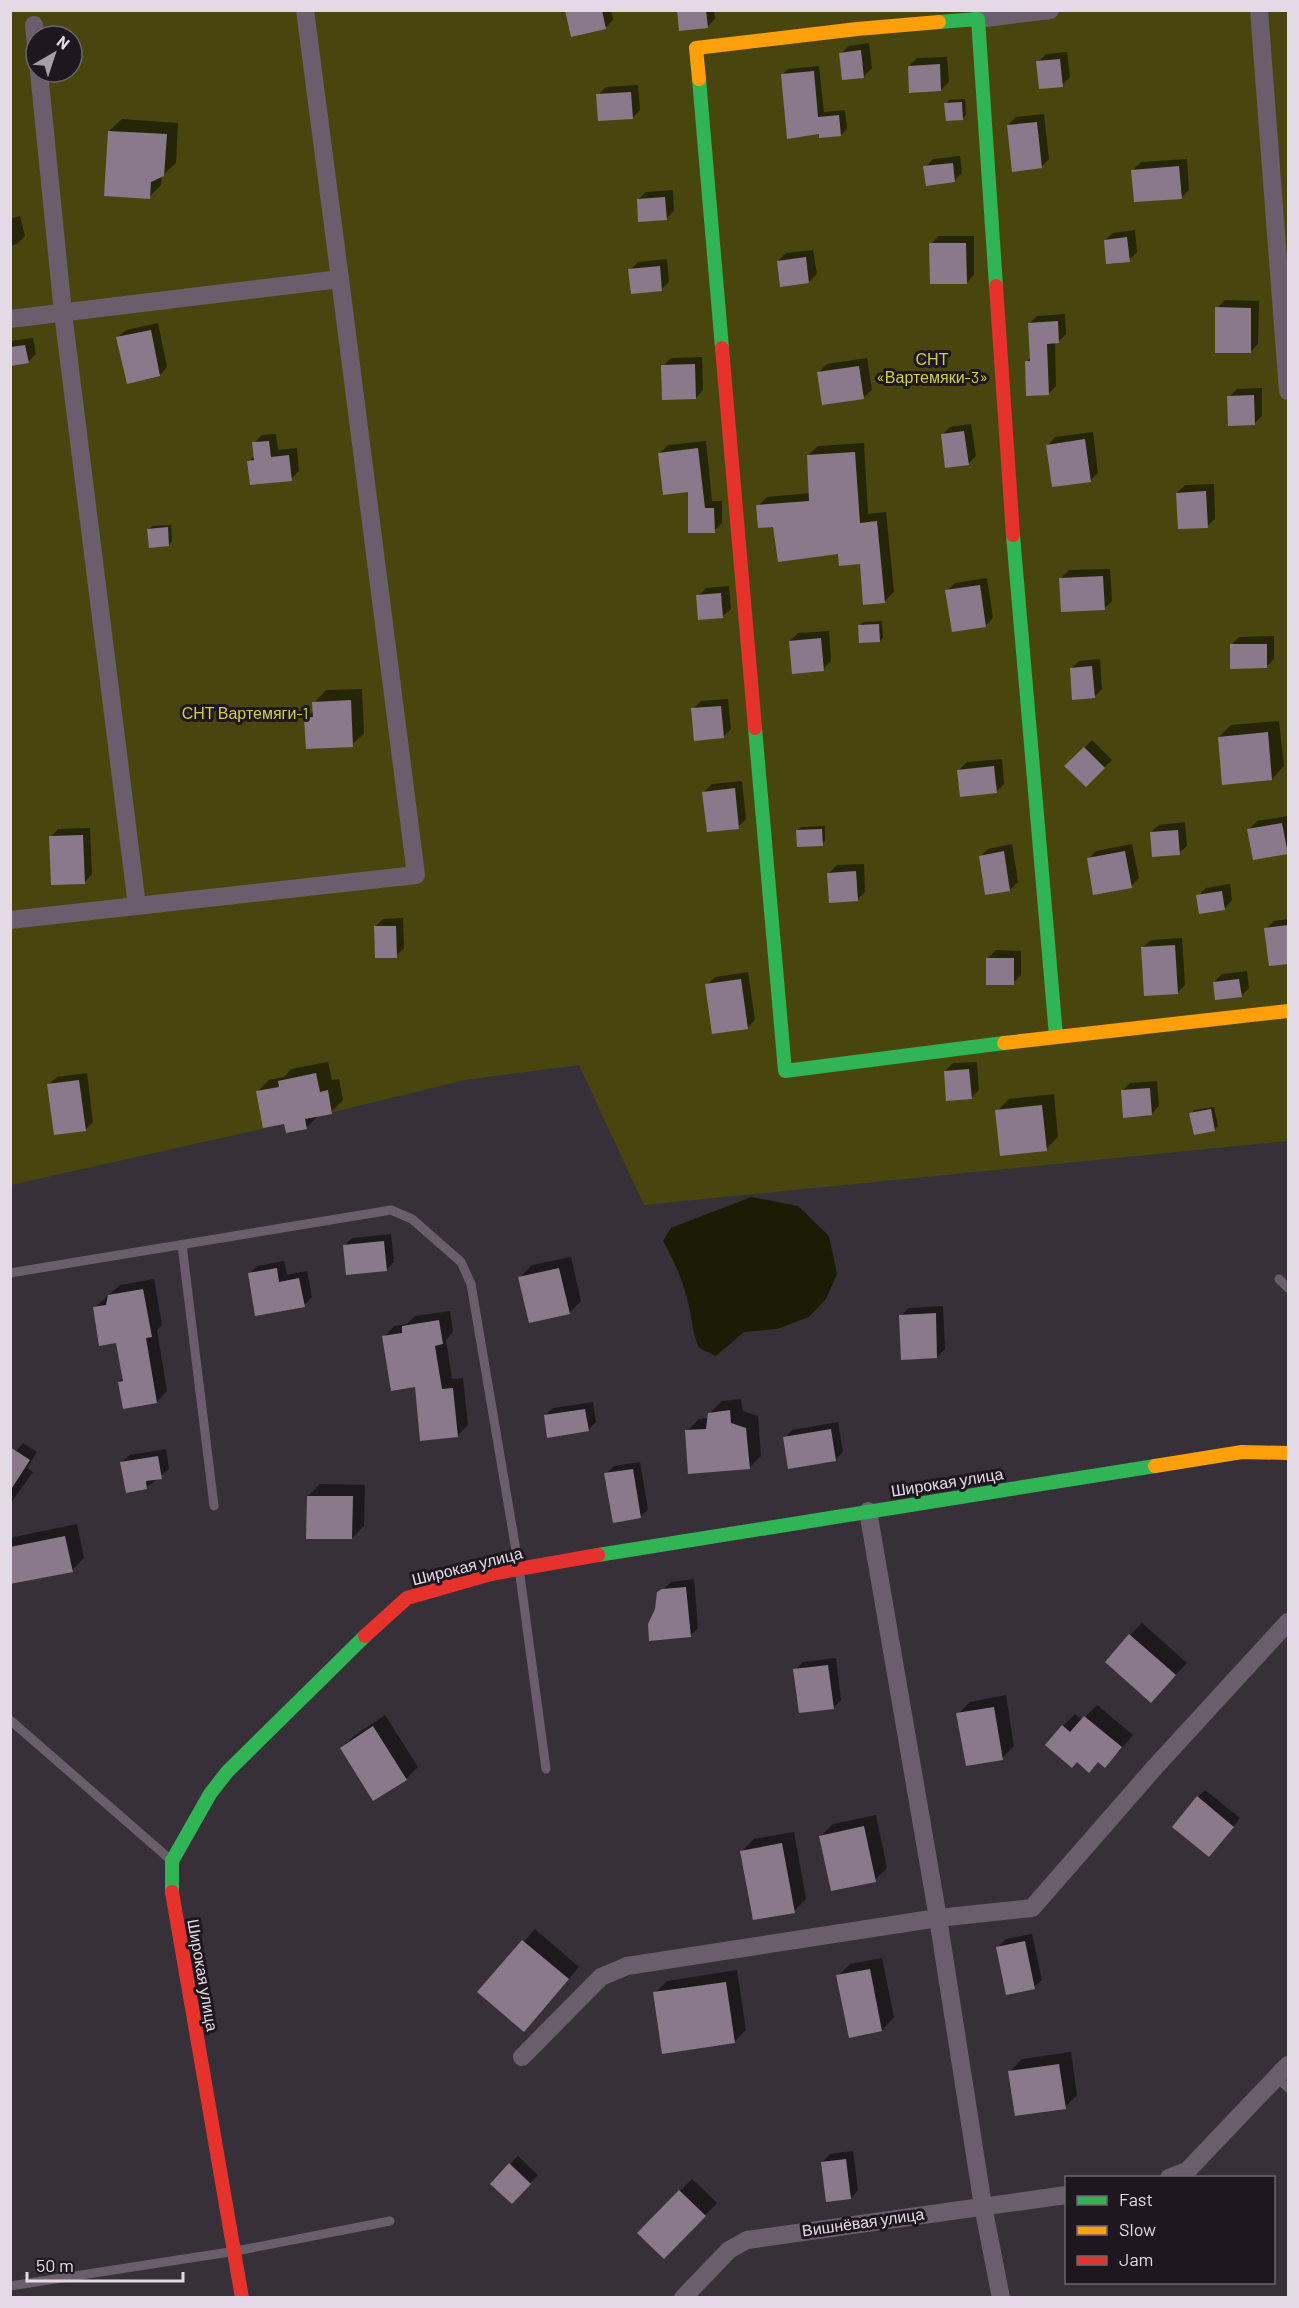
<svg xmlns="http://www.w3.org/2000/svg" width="1299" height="2308" viewBox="0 0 1299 2308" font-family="Barlow,sans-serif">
<rect width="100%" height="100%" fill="#383038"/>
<path fill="#48460e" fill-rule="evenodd" d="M10 11H1288V1141L644 1205 579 1065 465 1080 284 1124 11 1185ZM36 36H72V72H36Z"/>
<path fill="#1c1b05" d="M751 1197 798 1206 829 1236 837 1274 826 1299 809 1317 777 1329 744 1332 716 1356 699 1348C692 1332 692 1318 688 1302 683 1281 674 1260 663 1241L671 1228Z"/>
<g fill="#0007">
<path d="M567 10H611L613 20 605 28Z"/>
<path d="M678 10H714L715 19 707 27Z"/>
<path d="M869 43 872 68 864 76 841 54 849 46Z"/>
<path d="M1067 52 1070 77 1062 85 1038 62 1046 54Z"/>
<path d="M947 57 949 82 941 90 909 66 917 58Z"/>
<path d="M819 66 824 112 845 110 847 129 841 135 821 137 782 75 788 69Z"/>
<path d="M638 85 640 110 632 118 598 95 606 87Z"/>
<path d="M965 99 966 115 963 118 946 104 949 100Z"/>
<path d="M1044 114 1049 159 1041 167 1008 125 1016 117Z"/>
<path d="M122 119 178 123 176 163 162 176 161 185 149 197 109 131Z"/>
<path d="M960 156 962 173 954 181 925 167 933 159Z"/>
<path d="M1187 159 1189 190 1181 198 1133 170 1141 162Z"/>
<path d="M673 190 674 211 666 219 638 200 646 192Z"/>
<path d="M20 216 25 236 17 244 10 246V219Z"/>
<path d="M1135 230 1137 252 1129 260 1105 240 1113 233Z"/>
<path d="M939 236H974V275L966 283 931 244Z"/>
<path d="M813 250 817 274 809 282 778 261 786 253Z"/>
<path d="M667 259 669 282 661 290 630 270 638 262Z"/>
<path d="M1225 300 1259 301 1258 344 1250 352 1217 308Z"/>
<path d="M1065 314 1066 334 1058 342H1055L1056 386 1048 394 1027 361 1031 357 1029 324 1037 316Z"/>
<path d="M158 323 167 367 160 375 118 337 126 330Z"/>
<path d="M33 338 36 354 28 362 10 364V341Z"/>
<path d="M702 357 703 390 696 398 663 366 671 358Z"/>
<path d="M867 358 872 390 864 397 824 404 819 372 827 364Z"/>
<path d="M1262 388V416L1254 424 1229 397 1237 389Z"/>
<path d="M971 424 976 456 968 464 942 435 950 427Z"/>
<path d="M1093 432 1098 473 1090 481 1048 445 1055 437Z"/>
<path d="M276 434 278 450 297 448 299 471 291 479 249 461 255 456 254 443 262 435Z"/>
<path d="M706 441 712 501H722V523L714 531 689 491 660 453 668 445Z"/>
<path d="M864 443 868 514 886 512 894 592 884 602 862 562 775 525 758 506 767 497 811 493 808 455 818 446Z"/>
<path d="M1214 484 1215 519 1207 526 1177 493 1185 485Z"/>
<path d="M171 525 172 541 169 545 148 530 152 526Z"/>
<path d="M1110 569 1112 601 1104 609 1061 578 1069 570Z"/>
<path d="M987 578 993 618 985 626 947 591 955 583Z"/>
<path d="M729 586 731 609 723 616 698 596 706 588Z"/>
<path d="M882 621 883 637 880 641 859 626 863 622Z"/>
<path d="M829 631 831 661 823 669 790 641 798 633Z"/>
<path d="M1274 636V659L1266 667 1231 645 1239 637Z"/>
<path d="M1100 659 1102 689 1094 697 1071 669 1079 661Z"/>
<path d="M362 689 364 733 352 745 306 718 314 710V703L326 690Z"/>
<path d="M728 699 731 729 723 737 693 709 701 701Z"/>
<path d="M1279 721 1284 766 1272 779 1219 737 1231 725Z"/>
<path d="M1092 740 1112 760 1086 785 1067 766Z"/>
<path d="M1002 759 1004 784 996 792 959 770 967 762Z"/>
<path d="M742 781 746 819 738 827 704 792 712 784Z"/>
<path d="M1288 816 1287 853 1249 829 1257 821Z"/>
<path d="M1185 822 1187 846 1179 853 1151 832 1159 825Z"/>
<path d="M825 826V841L822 844 798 830 801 827Z"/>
<path d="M90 828 92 874 85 882 51 837 58 829Z"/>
<path d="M1012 844 1018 882 1010 890 980 857 988 849Z"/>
<path d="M1132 844 1139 878 1131 886 1088 859 1096 851Z"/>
<path d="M864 864 865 892 857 900 829 873 837 865Z"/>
<path d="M1230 884 1232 900 1225 908 1198 896 1206 888Z"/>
<path d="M403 918 404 948 396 956 375 927 383 919Z"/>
<path d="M1288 919V962L1271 964 1266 929 1274 921Z"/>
<path d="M1182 938 1185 985 1177 993 1143 947 1151 940Z"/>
<path d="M996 950 1021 951V975L1013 983 988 958Z"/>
<path d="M1247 971 1249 988 1241 996 1214 982 1222 974Z"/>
<path d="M748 972 755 1020 747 1028 707 985 715 977Z"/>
<path d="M328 1062 332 1080 339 1079 343 1100 331 1112 319 1115 306 1128 285 1122 257 1092 269 1080 284 1077 291 1069Z"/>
<path d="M977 1062 979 1090 971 1098 945 1071 953 1063Z"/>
<path d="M87 1073 93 1122 85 1130 49 1084 57 1077Z"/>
<path d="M1157 1081 1159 1106 1151 1114 1122 1091 1130 1083Z"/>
<path d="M1054 1094 1058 1137 1046 1149 997 1111 1009 1099Z"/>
<path d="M1214 1107 1218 1126 1214 1130 1191 1114 1194 1110Z"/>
<path d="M10 1108 12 1128 10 1130Z"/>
<path d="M391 1234 394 1262 386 1270 345 1245 352 1238Z"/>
<path d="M571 1257 581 1301 569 1313 520 1277 532 1265Z"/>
<path d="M284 1261 287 1275 307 1271 312 1297 304 1305 249 1274 257 1266Z"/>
<path d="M154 1279 162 1325 157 1330 167 1391 157 1402 119 1382 124 1377 118 1341 94 1308 120 1285Z"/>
<path d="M943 1306 945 1349 937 1357 901 1316 908 1308Z"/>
<path d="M450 1311 453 1332 446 1340 452 1379 463 1378 468 1425 457 1436 417 1385 384 1337 394 1326 407 1324 415 1316Z"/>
<path d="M741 1399 743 1411 758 1416 761 1456 749 1468 687 1431 699 1419 709 1418 710 1413 722 1401Z"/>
<path d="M593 1402 596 1422 588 1430 545 1415 553 1408Z"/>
<path d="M838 1422 843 1452 835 1460 785 1438 792 1430Z"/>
<path d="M23 1443 37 1452 27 1468 33 1472 10 1504V1458Z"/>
<path d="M166 1449 169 1469 146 1488 122 1462 130 1455Z"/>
<path d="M640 1462 648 1509 640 1517 606 1474 614 1466Z"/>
<path d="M320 1484 365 1485 364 1526 352 1538 308 1496Z"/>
<path d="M77 1524 84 1558 72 1570 10 1583V1541L14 1537Z"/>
<path d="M694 1579 698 1628 690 1636 659 1593 671 1582Z"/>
<path d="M1142 1623 1187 1663 1151 1701 1130 1635Z"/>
<path d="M836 1658 841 1700 833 1708 795 1670 803 1662Z"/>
<path d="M1006 1695 1014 1746 1002 1758 958 1714 970 1702Z"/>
<path d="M1097 1705 1133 1735 1117 1754 1099 1760 1077 1761 1063 1726 1075 1714 1082 1720Z"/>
<path d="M385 1715 418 1767 406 1779 341 1748 354 1736Z"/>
<path d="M1205 1790 1240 1818 1217 1847 1198 1797Z"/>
<path d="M876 1815 887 1868 875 1880 821 1836 833 1824Z"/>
<path d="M794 1832 806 1899 794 1911 742 1851 754 1839Z"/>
<path d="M535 1929 579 1967 535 2018 480 1992Z"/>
<path d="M1032 1934 1042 1980 1034 1987 998 1947 1006 1939Z"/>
<path d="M882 1958 894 2017 882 2030 838 1976 850 1964Z"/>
<path d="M737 1970 746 2030 734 2042 655 1993 667 1981Z"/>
<path d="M1071 2052 1077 2095 1065 2107 1010 2071 1022 2059Z"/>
<path d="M853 2151 858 2190 851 2198 822 2162 830 2154Z"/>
<path d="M518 2156 538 2175 512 2202 510 2164Z"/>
<path d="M692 2179 717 2203 664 2257 639 2233Z"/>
<path d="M1171 2282H1185L1172 2285Z"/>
</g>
<g fill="#8a798a">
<path d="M565 10H602L606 29 571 37Z"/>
<path d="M677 10H706L708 28 679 31Z"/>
<path d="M861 50 864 78 842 80 839 53Z"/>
<path d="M1060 59 1063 87 1039 89 1036 61Z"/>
<path d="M940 64 941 91 909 93 908 66Z"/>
<path d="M814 71 818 117 839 115 841 136 819 138V134L787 139 781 74Z"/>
<path d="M631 92 633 119 598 121 596 94Z"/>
<path d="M962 102 963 120 946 121 944 103Z"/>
<path d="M1037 122 1042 168 1012 172 1007 125Z"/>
<path d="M108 131 167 134 164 176 151 182 150 199 104 196Z"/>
<path d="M953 163 955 182 926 186 923 166Z"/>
<path d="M1179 166 1182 199 1134 202 1131 170Z"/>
<path d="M665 197 667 220 638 222 637 199Z"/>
<path d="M1127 237 1130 262 1106 264 1104 240Z"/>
<path d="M929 243H966L967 284H930Z"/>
<path d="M806 257 809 283 780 287 777 261Z"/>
<path d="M660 266 662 291 631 294 628 269Z"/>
<path d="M1215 307 1251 308V353H1215Z"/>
<path d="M1058 321 1059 343 1047 344 1049 395 1026 396 1025 361H1030L1028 323Z"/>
<path d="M151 330 160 376 127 384 116 337Z"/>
<path d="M25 345 29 363 10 366V347Z"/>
<path d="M695 364 696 399 662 400 661 365Z"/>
<path d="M859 366 864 399 822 405 817 372Z"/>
<path d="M1254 395 1255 425 1228 426 1227 396Z"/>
<path d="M964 431 969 465 945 468 941 434Z"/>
<path d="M1085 439 1091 482 1052 487 1046 445Z"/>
<path d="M269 441 271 457 289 455 292 481 250 485 247 461 254 460 252 442Z"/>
<path d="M698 448 705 508H714L715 533H688V492L663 495 658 453Z"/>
<path d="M855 452 860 523 877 521 885 603 863 605 860 564 839 566 838 554 778 562 773 527 758 528 756 505 809 501 807 455Z"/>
<path d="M1206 491 1208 528 1178 529 1176 493Z"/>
<path d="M168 527 169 546 149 548 147 529Z"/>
<path d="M1103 576 1105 610 1061 612 1059 578Z"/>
<path d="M980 585 986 627 952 632 945 590Z"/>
<path d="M721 593 723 618 698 620 696 595Z"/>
<path d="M879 624 880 642 859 643 858 625Z"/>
<path d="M821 638 824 671 792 674 789 641Z"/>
<path d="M1230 644H1267V668L1230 669Z"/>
<path d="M1092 666 1095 698 1072 700 1070 668Z"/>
<path d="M351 700 353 747 306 749 304 718 313 717 312 702Z"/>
<path d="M721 706 724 738 694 741 691 708Z"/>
<path d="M1268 732 1272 780 1222 785 1218 737Z"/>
<path d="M1084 747 1105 768 1086 787 1064 766Z"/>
<path d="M994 766 997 793 960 797 957 770Z"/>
<path d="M735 788 739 829 707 832 702 792Z"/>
<path d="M1282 823 1288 854 1253 860 1247 829Z"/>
<path d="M822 829 823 846 797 847 796 830Z"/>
<path d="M1178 830 1180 855 1152 857 1150 832Z"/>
<path d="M83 835 85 884 51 885 49 836Z"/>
<path d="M1004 851 1010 891 985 895 979 856Z"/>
<path d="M1125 851 1132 888 1093 895 1087 858Z"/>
<path d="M856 871 858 901 829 903 827 873Z"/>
<path d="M1222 891 1225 910 1199 914 1196 895Z"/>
<path d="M1288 925V964L1269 966 1264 928Z"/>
<path d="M374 926H396L397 958H375Z"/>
<path d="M1175 945 1178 994 1144 996 1141 947Z"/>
<rect x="986" y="958" width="28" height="27"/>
<path d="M741 979 748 1029 712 1034 705 984Z"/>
<path d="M1239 979 1242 997 1215 1000 1213 982Z"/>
<path d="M969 1069 972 1099 946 1101 944 1071Z"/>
<path d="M316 1073 320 1092 328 1090 332 1114 305 1119 307 1129 286 1133 284 1124 263 1128 256 1091 279 1087 278 1081Z"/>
<path d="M79 1080 86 1131 54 1135 47 1084Z"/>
<path d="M1150 1088 1152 1115 1123 1118 1121 1090Z"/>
<path d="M1042 1105 1047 1151 1000 1156 995 1110Z"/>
<path d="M1211 1109 1215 1131 1194 1135 1189 1113Z"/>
<path d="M384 1241 387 1271 346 1275 343 1245Z"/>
<path d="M277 1268 279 1282 299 1278 305 1307 255 1316 248 1273Z"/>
<path d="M559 1268 570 1314 529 1323 518 1277Z"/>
<path d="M143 1289 152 1337 146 1338 157 1403 123 1409 118 1382 123 1381 116 1343 99 1346 93 1307 106 1305 108 1295Z"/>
<path d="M936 1313 937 1358 901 1360 899 1315Z"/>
<path d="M439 1320 443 1344 435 1346 442 1389 453 1388 458 1437 420 1441 415 1387 391 1391 382 1336 402 1333V1326Z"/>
<path d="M585 1409 589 1431 547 1438 544 1415Z"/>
<path d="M730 1410 731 1423 746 1428 750 1469 688 1474 685 1430 706 1429 708 1413Z"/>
<path d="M831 1429 836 1461 788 1469 783 1437Z"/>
<path d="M10 1447 30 1460 10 1491Z"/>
<path d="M158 1456 162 1479 146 1481 147 1489 126 1493 120 1462Z"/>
<path d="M633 1469 641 1518 613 1523 604 1473Z"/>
<path d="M307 1496H353L352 1539H306Z"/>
<path d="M65 1536 73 1572 10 1584V1547Z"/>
<path d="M686 1587 691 1637 649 1641 648 1624 655 1609 657 1592 662 1589Z"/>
<path d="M1129 1634 1176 1675 1151 1703 1105 1662Z"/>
<path d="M828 1665 834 1709 799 1713 793 1669Z"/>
<path d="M994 1707 1003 1760 966 1766 956 1713Z"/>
<path d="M1084 1716 1122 1747 1105 1768 1098 1762 1089 1773 1077 1762 1072 1768 1045 1745 1062 1725 1070 1732Z"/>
<path d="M373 1726 407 1780 373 1801 340 1748Z"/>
<path d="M1197 1796 1234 1827 1209 1857 1172 1827Z"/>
<path d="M864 1826 876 1882 831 1891 819 1836Z"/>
<path d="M782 1843 795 1913 753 1920 740 1851Z"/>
<path d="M522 1940 569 1979 524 2032 477 1992Z"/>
<path d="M1025 1941 1035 1989 1006 1995 996 1947Z"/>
<path d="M870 1969 882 2031 849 2038 836 1975Z"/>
<path d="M726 1982 735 2043 662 2054 653 1992Z"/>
<path d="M1059 2064 1066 2109 1015 2116 1008 2071Z"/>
<path d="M846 2159 851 2199 826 2202 821 2162Z"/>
<path d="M509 2163 531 2184 512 2204 490 2184Z"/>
<path d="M679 2190 706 2216 664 2259 637 2233Z"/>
</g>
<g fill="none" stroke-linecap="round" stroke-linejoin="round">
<g stroke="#6b5e6c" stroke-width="9">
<path d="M182 1245 214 1506"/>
<path d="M10 1273 391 1210 412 1219 461 1262 471 1284 519 1568 546 1769"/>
<path d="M1279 1279 1288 1288"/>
<path d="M10 1720 172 1861"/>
<path d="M1277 2078 1288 2088"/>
<path d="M10 2286 236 2251 390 2221"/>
</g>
<g stroke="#6b5e6c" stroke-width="18">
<path d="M1259 10 1288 391"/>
<path d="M978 19 1050 10"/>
<path d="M34 25 36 44"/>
<path d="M39 72 63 313 137 906"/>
<path d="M10 319 340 279 305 10"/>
<path d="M10 920 416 875 340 279"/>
<path d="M868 1511 938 1918 983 2206 1001 2298"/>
<path d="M522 2057 601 1977 627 1966 938 1918 1032 1908 1155 1767 1288 1622"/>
<path d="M1169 2178 1187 2171 1288 2065"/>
<path d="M683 2298 729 2250 747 2240 1066 2195"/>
</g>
<g stroke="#30b455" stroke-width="14">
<path d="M939 22 978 19 996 286"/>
<path d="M699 79 722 348"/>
<path d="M1013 535 1056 1036"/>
<path d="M755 728 785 1071 1004 1043"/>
<path d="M598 1555 1155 1466"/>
<path d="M172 1892V1861L210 1794 227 1772 365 1636"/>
</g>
<g stroke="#ff9f0a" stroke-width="14">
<path d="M699 79 696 48 857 29 939 22"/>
<path d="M1004 1043 1288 1011"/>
<path d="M1155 1466 1242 1452 1288 1453"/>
</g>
<g stroke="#e5322d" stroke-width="14">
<path d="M996 286 1013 535"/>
<path d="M722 348 755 728"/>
<path d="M365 1636 407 1598 491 1574 598 1555"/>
<path d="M172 1892 242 2298"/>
</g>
</g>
<g text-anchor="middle" stroke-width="6" stroke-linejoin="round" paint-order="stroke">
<g font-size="16" fill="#cfd048" stroke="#1e171f">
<text x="932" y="365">СНТ<tspan x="932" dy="18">«Вартемяки-3»</tspan></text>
<text x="245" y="719">СНТ Вартемяги-1</text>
</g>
<g font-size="16" fill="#e4dae5" stroke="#1e171f">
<text transform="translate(947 1482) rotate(-9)" y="6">Широкая улица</text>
<text transform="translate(467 1566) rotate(-14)" y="6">Широкая улица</text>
<text transform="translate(203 1975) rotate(80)" y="6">Широкая улица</text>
<text transform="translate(863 2222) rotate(-8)" y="6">Вишнёвая улица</text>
</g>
</g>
<rect width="1299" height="2308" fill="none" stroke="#e4dae5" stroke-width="24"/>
<rect x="1065" y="2176" width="210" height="108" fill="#1e171f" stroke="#6d656e" stroke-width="1.5"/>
<rect x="1077" y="2196" width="30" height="9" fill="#30b455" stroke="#6d656e" stroke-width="1.5"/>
<text x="1119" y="2206" font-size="18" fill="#e4dae5">Fast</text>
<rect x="1077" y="2226" width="30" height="9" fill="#ff9f0a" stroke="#6d656e" stroke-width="1.5"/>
<text x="1119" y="2236" font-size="18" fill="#e4dae5">Slow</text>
<rect x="1077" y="2256" width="30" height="9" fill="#e5322d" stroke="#6d656e" stroke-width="1.5"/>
<text x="1119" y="2266" font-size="18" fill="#e4dae5">Jam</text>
<g transform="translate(54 54) rotate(39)"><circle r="28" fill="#1e171f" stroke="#6d656e" stroke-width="1.5"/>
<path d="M0-4.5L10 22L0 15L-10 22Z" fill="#a89ea8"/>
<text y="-9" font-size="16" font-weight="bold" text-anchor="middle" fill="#e4dae5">N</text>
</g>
<path d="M27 2272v9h156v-9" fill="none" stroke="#e4dae5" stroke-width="3"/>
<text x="36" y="2272" font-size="18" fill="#e4dae5" stroke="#1e171f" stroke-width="4.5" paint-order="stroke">50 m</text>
</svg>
